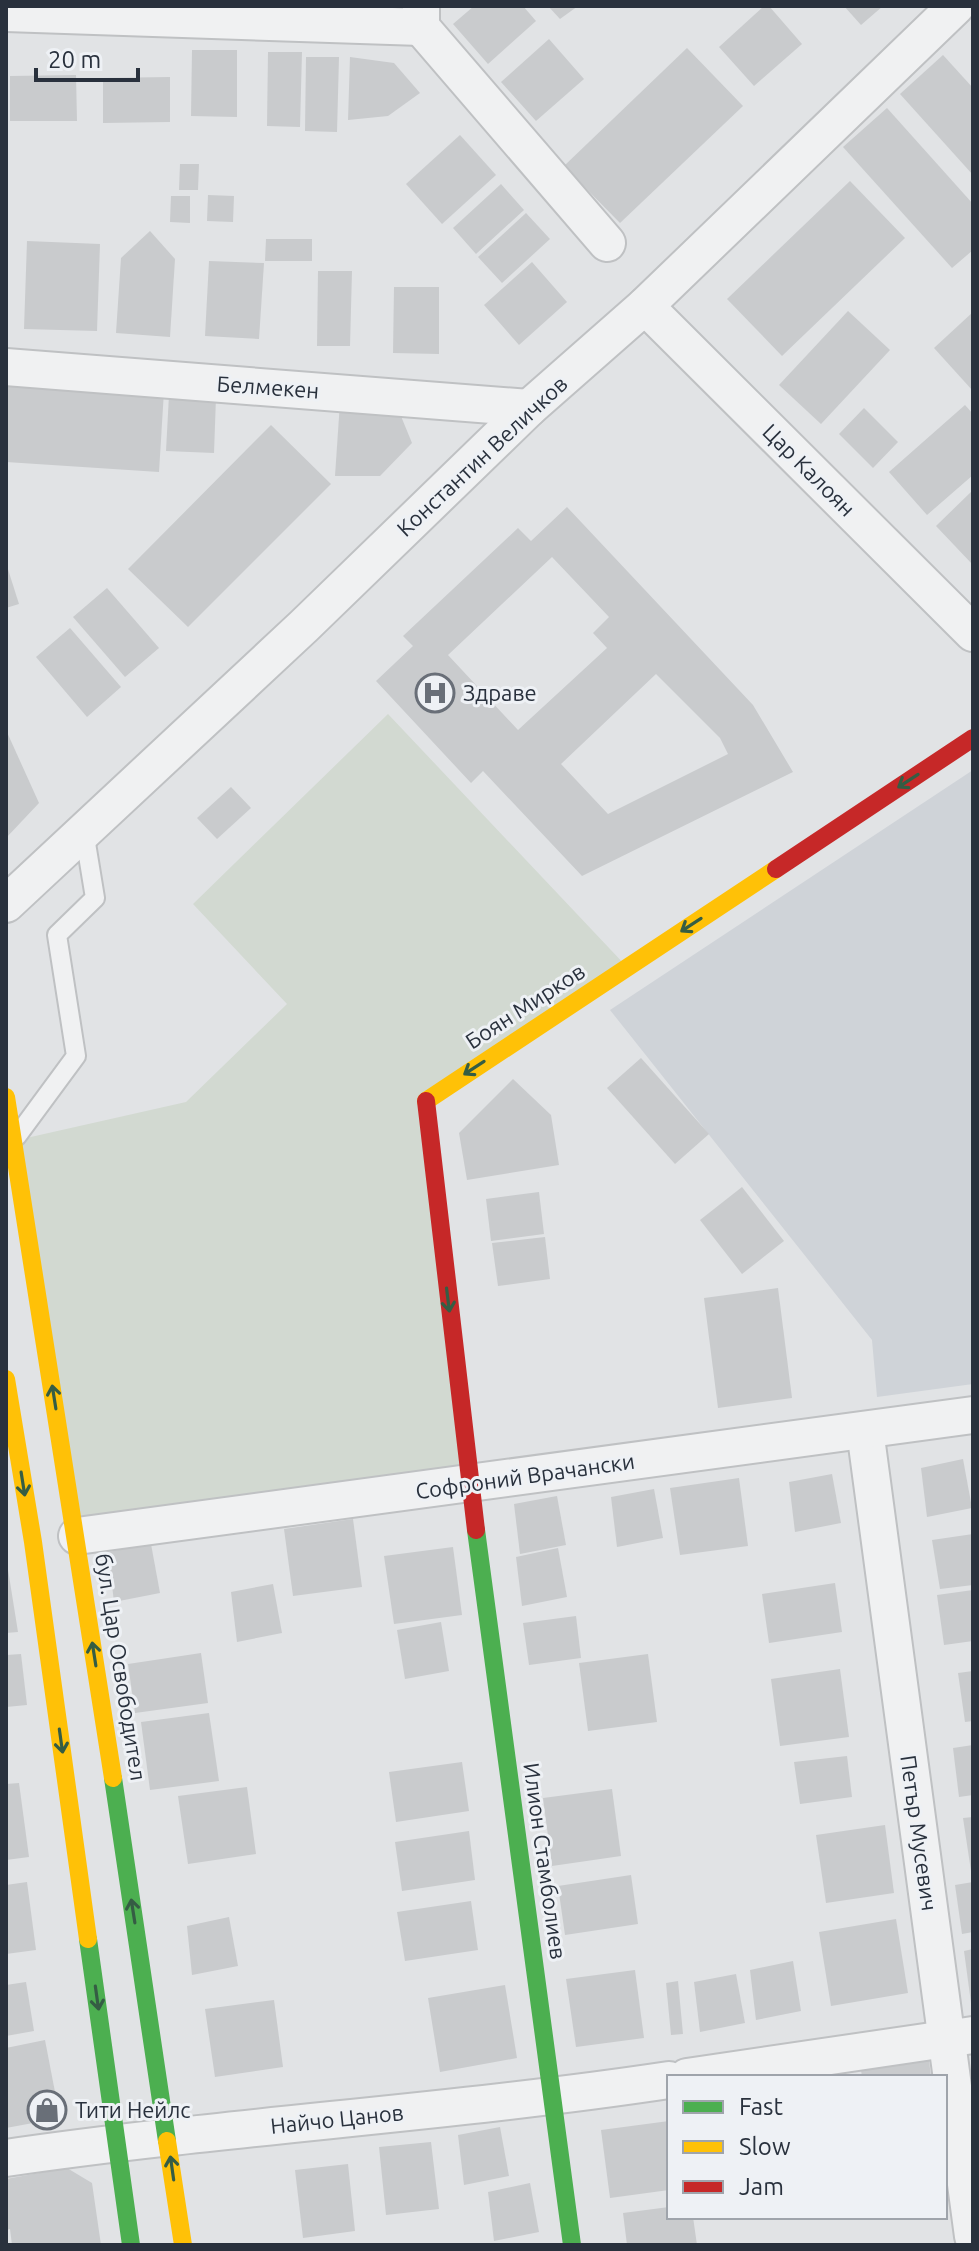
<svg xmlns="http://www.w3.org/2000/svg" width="979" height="2251" viewBox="0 0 979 2251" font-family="Ubuntu,sans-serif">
<rect width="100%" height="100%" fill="#e1e3e5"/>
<path fill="#cfd3d8" d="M973 770V1384L877 1397 872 1340 610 1010Z"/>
<path fill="#d2d9d1" d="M388 714 627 967 425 1101 470 1483 77 1536 13 1141 186 1102 287 1004 193 904Z"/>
<g fill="#c9cbcd" fill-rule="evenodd">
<path d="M474 6H523L536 21 488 64 453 24Z"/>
<path d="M548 6H578L560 19Z"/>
<path d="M764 6H769L802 44 754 86 719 47Z"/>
<path d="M844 6H883L861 25Z"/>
<path d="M549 39 584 79 536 121 501 82Z"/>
<path d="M687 48 743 106 620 223 564 166Z"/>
<path d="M192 50H237V117L191 116Z"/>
<path d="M268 52H302L300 127 267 126Z"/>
<path d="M943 55 973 88V175L900 94Z"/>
<path d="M306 57H339L337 132 305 131Z"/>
<path d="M350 57 394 63 420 93 388 116 348 120Z"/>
<path d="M76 75 77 121H10V76Z"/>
<path d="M170 77V122L103 123V78Z"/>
<path d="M887 108 973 204V250L952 268 843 147Z"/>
<path d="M460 135 496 175 442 224 406 184Z"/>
<path d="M180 164H199L198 190H179Z"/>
<path d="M850 181 905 238 782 356 727 299Z"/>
<path d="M501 184 524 210 476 254 453 228Z"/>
<path d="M208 195 234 196 233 222 207 221Z"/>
<path d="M171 196H190V223L170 222Z"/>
<path d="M526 213 550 239 502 283 478 257Z"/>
<path d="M150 231 175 259 170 337 116 333 121 258Z"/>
<path d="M266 239H312V261H265Z"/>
<path d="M27 241 100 244 97 331 24 329Z"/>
<path d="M209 261 264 263 259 339 205 336Z"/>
<path d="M532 262 567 302 519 345 484 305Z"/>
<path d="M318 271H352L350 346H317Z"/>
<path d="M394 287H439V354L393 353Z"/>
<path d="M848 311 890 350 821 424 779 385Z"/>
<path d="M973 312V391L934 348Z"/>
<path d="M6 381 164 391 159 472 6 462Z"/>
<path d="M169 395 216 397 214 453 166 451Z"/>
<path d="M340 402 396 404 412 443 380 476H335Z"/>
<path d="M965 405 973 414V475L927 515 889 472Z"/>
<path d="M864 408 898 442 873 468 839 434Z"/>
<path d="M271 425 331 484 188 627 128 569Z"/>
<path d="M973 490V565L936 526Z"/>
<path d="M567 507 753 705 793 772 582 876 483 771 471 783 376 681 413 646 403 636 518 528 531 541ZM552 557 609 617 593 633 607 648 518 730 448 655ZM656 674 720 738 728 754 608 814 561 764Z"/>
<path d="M6 563 19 604 6 608Z"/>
<path d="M107 588 159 648 125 677 73 617Z"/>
<path d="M70 628 121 687 87 717 36 657Z"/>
<path d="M6 730 39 803 6 838Z"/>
<path d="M231 787 251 808 217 839 197 818Z"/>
<path d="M641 1058 709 1134 675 1164 607 1088Z"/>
<path d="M513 1079 551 1115 559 1165 467 1180 459 1133Z"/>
<path d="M742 1187 784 1241 742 1274 700 1220Z"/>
<path d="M539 1192 544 1234 491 1241 486 1199Z"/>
<path d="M545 1237 550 1279 498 1286 492 1243Z"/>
<path d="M778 1288 792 1398 718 1408 704 1298Z"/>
<path d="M963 1459 972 1508 927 1517 921 1468Z"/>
<path d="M832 1474 841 1523 795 1532 789 1482Z"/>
<path d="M739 1478 748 1546 680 1555 670 1488Z"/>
<path d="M654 1489 663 1538 617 1547 611 1497Z"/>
<path d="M557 1496 566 1545 520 1554 514 1504Z"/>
<path d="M353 1519 362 1587 293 1596 284 1529Z"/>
<path d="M973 1534V1585L940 1589 932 1540Z"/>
<path d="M151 1544 160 1593 114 1602 108 1552Z"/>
<path d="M453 1547 462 1615 394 1624 384 1556Z"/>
<path d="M558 1548 567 1597 522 1606 516 1557Z"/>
<path d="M6 1557 18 1632 6 1633Z"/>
<path d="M835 1583 842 1632 769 1643 762 1594Z"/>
<path d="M273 1584 282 1633 237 1642 231 1592Z"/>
<path d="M973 1590V1641L944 1645 937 1595Z"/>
<path d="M576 1616 581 1658 529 1665 523 1623Z"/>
<path d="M441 1622 449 1671 405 1679 397 1630Z"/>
<path d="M201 1653 208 1703 135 1713 128 1664Z"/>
<path d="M21 1654 27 1705 6 1707V1655Z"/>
<path d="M648 1654 657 1722 588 1731 579 1663Z"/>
<path d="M840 1669 849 1737 780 1746 771 1679Z"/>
<path d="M973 1671V1721L965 1722 958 1673Z"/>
<path d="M209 1713 219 1781 150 1790 141 1722Z"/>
<path d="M973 1745V1795L959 1797 953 1748Z"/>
<path d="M847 1756 852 1797 800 1804 794 1762Z"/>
<path d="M462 1762 469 1811 396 1822 389 1772Z"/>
<path d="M19 1783 29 1857 6 1860V1784Z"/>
<path d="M247 1787 256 1854 188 1864 178 1796Z"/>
<path d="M612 1789 621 1856 552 1866 543 1798Z"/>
<path d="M973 1817V1871H971L963 1818Z"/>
<path d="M885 1825 894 1893 826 1903 816 1835Z"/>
<path d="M469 1831 475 1880 402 1891 395 1842Z"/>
<path d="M631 1875 638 1924 565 1935 558 1886Z"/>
<path d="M27 1882 36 1950 6 1954V1885Z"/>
<path d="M973 1882V1932L962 1934 955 1885Z"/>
<path d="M471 1901 478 1950 405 1961 397 1912Z"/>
<path d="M229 1917 238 1966 192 1975 187 1926Z"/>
<path d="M896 1919 908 1993 831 2006 819 1932Z"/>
<path d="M973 1949V2003H971L964 1951Z"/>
<path d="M793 1961 801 2011 756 2020 750 1970Z"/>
<path d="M635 1970 644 2038 576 2047 566 1979Z"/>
<path d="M736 1974 745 2023 700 2032 694 1982Z"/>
<path d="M678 1981 683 2034 671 2035 666 1983Z"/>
<path d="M26 1982 34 2031 6 2036V1985Z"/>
<path d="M505 1985 517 2058 440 2072 428 1998Z"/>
<path d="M274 2000 283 2067 215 2077 205 2009Z"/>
<path d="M45 2040 60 2118 6 2128V2048Z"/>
<path d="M929 2060 931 2077H862L861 2070Z"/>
<path d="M669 2121V2190L610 2198 601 2130Z"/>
<path d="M500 2127 509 2176 464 2185 458 2135Z"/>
<path d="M431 2142 439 2209 386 2215 379 2147Z"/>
<path d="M348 2164 355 2231 303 2238 295 2170Z"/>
<path d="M67 2168 92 2183 101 2245H12L10 2229 6 2230V2179Z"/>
<path d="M530 2183 539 2232 494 2241 488 2192Z"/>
<path d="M669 2207V2217H693L697 2245H627L623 2213Z"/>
</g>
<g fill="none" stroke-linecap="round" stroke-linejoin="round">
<g stroke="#bfc1c3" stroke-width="22">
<path id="lane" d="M17 1136 76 1056 57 935 95 898 84 831"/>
</g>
<g stroke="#bfc1c3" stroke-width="40">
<g id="street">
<path d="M421 6V27L607 243"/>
<path d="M6 13 421 27"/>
<path d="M645 306 973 633"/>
<path d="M6 367 529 408"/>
<path d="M6 904 304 626 529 408 645 306 956 6"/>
<path d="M865 1430 973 2236"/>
<path d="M77 1536 973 1415"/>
<path d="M687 2077 973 2035"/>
<path d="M6 2158C226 2126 449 2113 669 2080"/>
</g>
</g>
<use href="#lane" stroke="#f0f1f2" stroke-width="18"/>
<use href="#street" stroke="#f0f1f2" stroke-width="36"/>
<g stroke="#4caf50" stroke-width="18">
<path d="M476 1530 572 2245"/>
<path d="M113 1778 167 2141"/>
<path d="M88 1939 131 2245"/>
</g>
<g stroke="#ffc107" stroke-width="18">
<path d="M6 1097 113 1778"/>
<path d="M426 1101 776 869"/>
<path d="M6 1379 33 1542 88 1939"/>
<path d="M167 2141 183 2245"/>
</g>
<g stroke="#c62828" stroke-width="18">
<path d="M776 869 973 738"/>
<path d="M426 1101 476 1530"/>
</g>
</g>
<defs><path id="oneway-shaft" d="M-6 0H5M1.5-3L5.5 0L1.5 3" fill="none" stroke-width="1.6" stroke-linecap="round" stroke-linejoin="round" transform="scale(2)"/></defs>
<g stroke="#355d44">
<use href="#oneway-shaft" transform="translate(908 781) rotate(147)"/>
<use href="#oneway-shaft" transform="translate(691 925) rotate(147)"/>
<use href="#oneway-shaft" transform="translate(474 1068) rotate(147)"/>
<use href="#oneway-shaft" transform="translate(448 1300) rotate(83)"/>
<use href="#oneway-shaft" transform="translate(54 1397) rotate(-99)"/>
<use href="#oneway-shaft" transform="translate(23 1484) rotate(81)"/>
<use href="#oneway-shaft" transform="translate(94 1654) rotate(-99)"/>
<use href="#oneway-shaft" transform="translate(61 1741) rotate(82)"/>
<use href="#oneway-shaft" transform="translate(133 1911) rotate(-99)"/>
<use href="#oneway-shaft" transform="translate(97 1998) rotate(82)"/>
<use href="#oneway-shaft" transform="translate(172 2168) rotate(-98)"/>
</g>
<defs>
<g id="hospital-ring" transform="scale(2)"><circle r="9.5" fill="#eef1f5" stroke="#696f78" stroke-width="1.5"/><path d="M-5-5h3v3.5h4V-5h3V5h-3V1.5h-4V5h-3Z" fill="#696f78"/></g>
<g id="shop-ring" transform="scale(2)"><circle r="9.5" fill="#eef1f5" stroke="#696f78" stroke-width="1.5"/><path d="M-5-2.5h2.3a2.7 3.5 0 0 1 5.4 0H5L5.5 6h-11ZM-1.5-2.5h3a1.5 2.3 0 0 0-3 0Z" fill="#696f78"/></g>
</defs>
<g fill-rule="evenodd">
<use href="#hospital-ring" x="435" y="693"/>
<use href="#shop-ring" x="47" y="2110"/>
</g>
<g text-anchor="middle" stroke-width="6" stroke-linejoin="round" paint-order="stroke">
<g font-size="22" fill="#29313d" stroke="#eef1f5">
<text transform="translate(268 387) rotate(4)" y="8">Белмекен</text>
<text transform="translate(482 456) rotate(-43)" y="8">Константин Величков</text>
<text transform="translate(809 470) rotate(45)" y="8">Цар Калоян</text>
<text transform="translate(525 1006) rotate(-33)" y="8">Боян Мирков</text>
<text transform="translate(525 1476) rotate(-8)" y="8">Софроний Врачански</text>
<text transform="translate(121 1667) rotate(81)" y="8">бул. Цар Освободител</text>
<text transform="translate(919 1833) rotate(82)" y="8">Петър Мусевич</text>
<text transform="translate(545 1861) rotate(82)" y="8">Илион Стамболиев</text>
<text transform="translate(337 2119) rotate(-6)" y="8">Найчо Цанов</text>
</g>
<g font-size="22" fill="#29313d" stroke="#eef1f5" text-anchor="start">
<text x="463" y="701">Здраве</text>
<text x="75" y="2118">Тити Нейлс</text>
</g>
</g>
<rect width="979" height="2251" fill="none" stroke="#29313d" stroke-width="16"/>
<rect x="667" y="2075" width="280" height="144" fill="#eef1f5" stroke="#9fa4ab" stroke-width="2"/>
<rect x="683" y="2101" width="40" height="12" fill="#4caf50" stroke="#9fa4ab" stroke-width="2"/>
<text x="739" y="2115" font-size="24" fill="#29313d">Fast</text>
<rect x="683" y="2141" width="40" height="12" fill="#ffc107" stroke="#9fa4ab" stroke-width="2"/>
<text x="739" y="2155" font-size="24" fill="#29313d">Slow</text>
<rect x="683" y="2181" width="40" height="12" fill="#c62828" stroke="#9fa4ab" stroke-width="2"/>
<text x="739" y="2195" font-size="24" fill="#29313d">Jam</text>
<path d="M36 68v12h102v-12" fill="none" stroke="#29313d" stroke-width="4"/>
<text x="48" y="68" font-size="24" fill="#29313d" stroke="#eef1f5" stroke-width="6" paint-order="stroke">20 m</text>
</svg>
